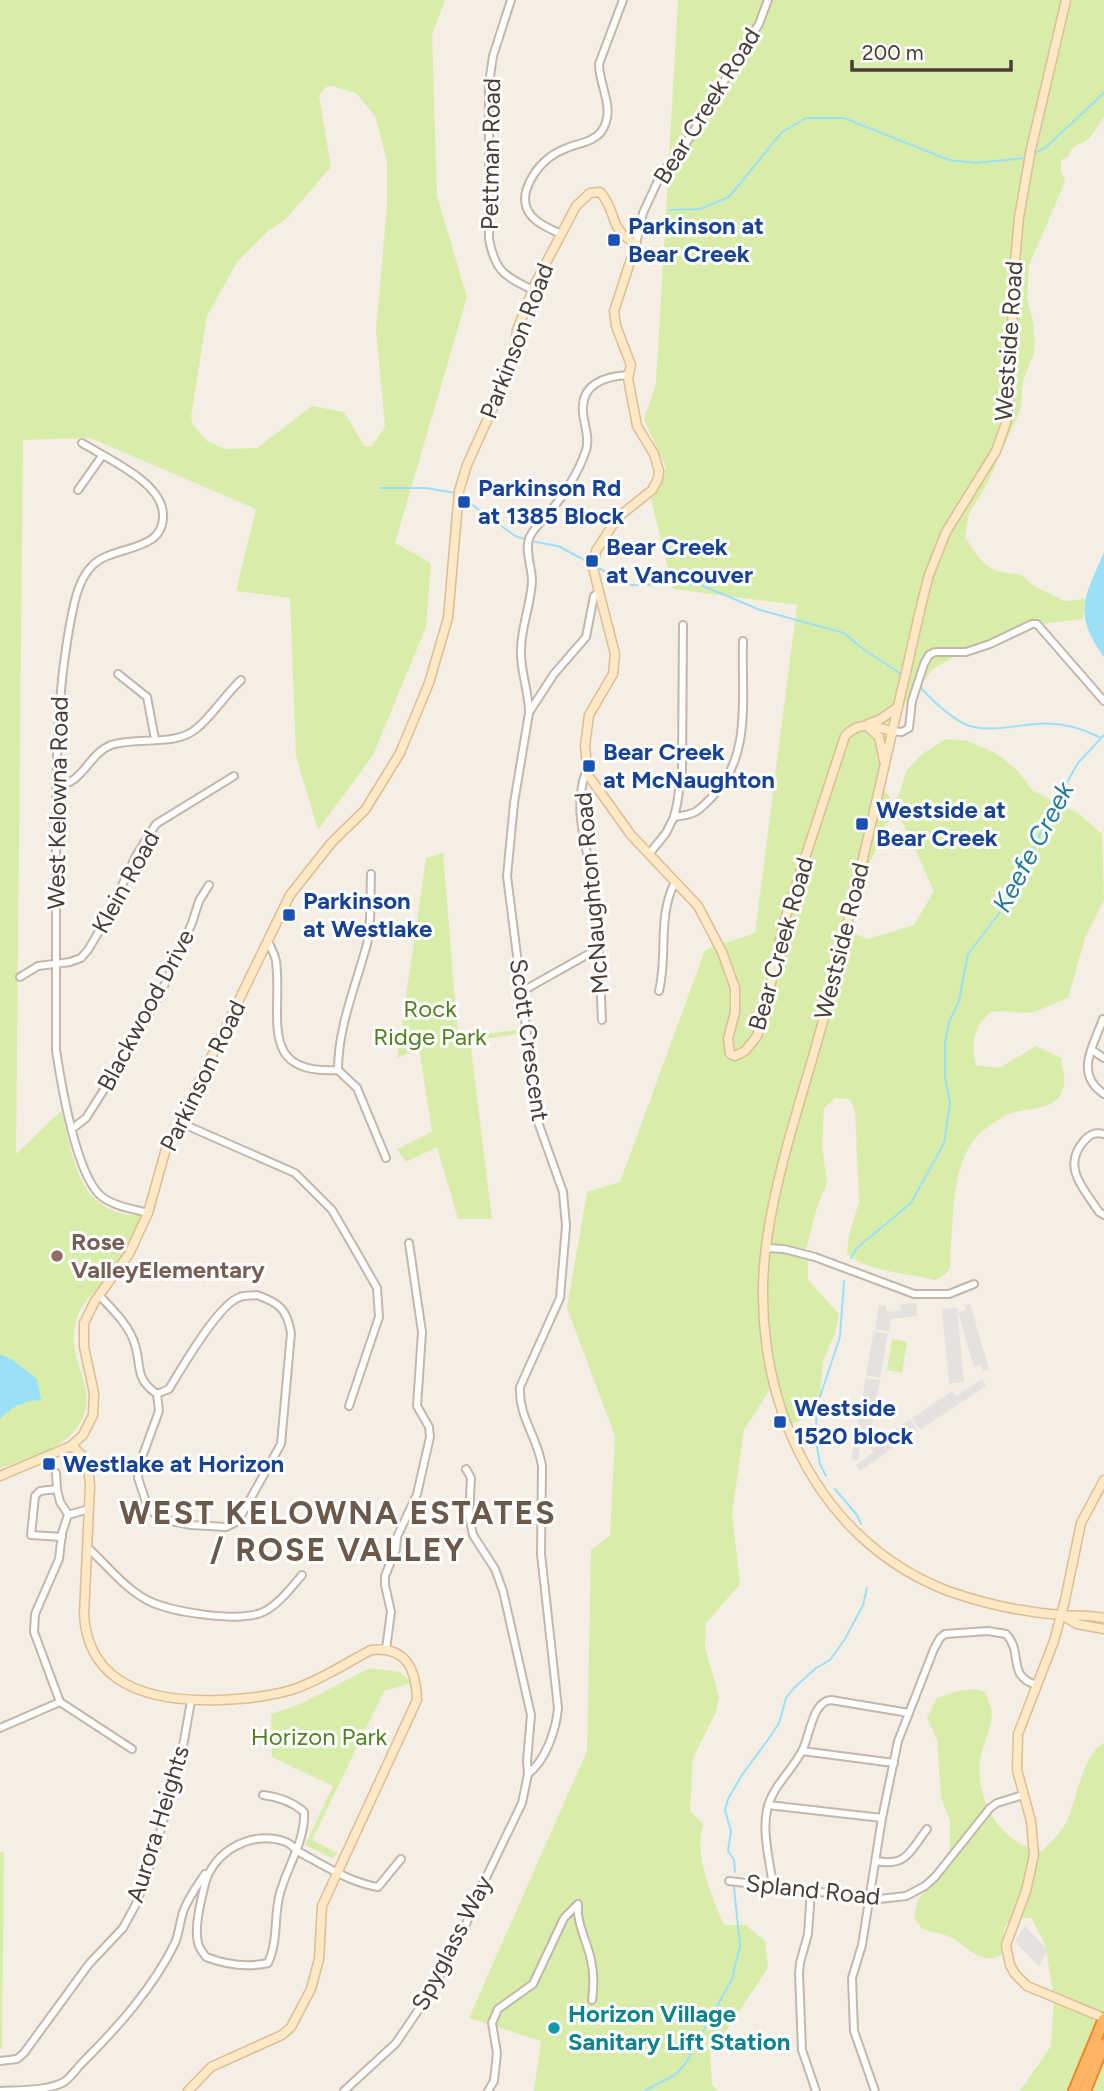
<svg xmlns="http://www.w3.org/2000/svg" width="1104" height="2091" viewBox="0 0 1104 2091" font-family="Figtree,sans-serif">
<rect width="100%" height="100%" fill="#f4eee5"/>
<g fill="#d9edaa" fill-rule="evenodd">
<path d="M0 0H445L432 35 437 196 467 297 395 543 431 563 426 627 373 755 318 830 296 756 290 598 236 591 256 509 90 438 23 440 16 1154 61 1111C76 1164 77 1215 145 1216 134 1235 125 1260 110 1276 98 1290 83 1299 77 1318 68 1343 79 1362 85 1386 97 1439 37 1457 0 1468ZM331 86 356 93 375 116 387 161V205L376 330 385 426 372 446H364L344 412 312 406 257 448 225 449 207 441 193 425 191 416 207 316 237 262 269 230 285 220 331 167 319 96 326 87Z"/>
<path d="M678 0H1104V117L1089 139 1072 148 1068 157 1061 160V170L1065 182 1029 265 1027 298 1033 323 1035 344 1033 356 1023 381 1021 408 987 484 969 513 965 537C982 562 987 574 1020 574L1034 586 1065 601 1085 599 1083 619 1043 624 1024 634 958 655 934 668 892 721 884 742 885 790 893 803 899 795 906 771 922 754 946 739 968 741 997 754 1017 770 1033 791 1079 814 1102 834 1104 900 1085 938 1068 998 1032 1013 992 1011C973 1026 971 1043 976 1065L999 1068 1036 1046 1061 1058C1062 1066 1065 1077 1064 1085 1059 1111 1034 1107 1015 1112 1001 1116 979 1131 971 1144 951 1175 954 1220 950 1255 952 1270 948 1273 936 1280 915 1275 860 1270 847 1253L849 1235 859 1202 855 1110 849 1099 835 1098 824 1108 822 1147 827 1183 817 1207 804 1257 808 1260V1280L839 1314 835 1333 823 1361 819 1410 786 1428 774 1383 744 1430 732 1514 740 1584 706 1623 705 1647 719 1697 716 1712 693 1758 690 1811 703 1824C694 1858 710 1889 722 1921L725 1925H746L765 1941 768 1968 710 2055 712 2085 718 2091H534L541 2041 469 2018 587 1751 591 1550 610 1535 615 1436 567 1308 587 1192 620 1182 705 950 755 933 797 605 673 589 651 499 666 468 644 419 656 384ZM893 818 902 821 934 891 914 925 868 939 848 931 846 909 881 840 885 825Z"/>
<path d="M443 853 458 1037 518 1030V1034L470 1041 492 1219H458L437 1147 406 1162 397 1149 432 1132 419 1048 397 1058 426 858Z"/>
<path d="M892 1339 907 1342 902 1373 887 1370Z"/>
<path d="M370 1668 400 1672 412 1683 384 1691 312 1840 338 1853 332 1858 305 1845 333 1786 272 1757 271 1714 300 1704Z"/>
<path d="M975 1689 985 1692C987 1698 992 1707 992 1713 992 1729 982 1745 980 1761 975 1800 1002 1846 1042 1851 1050 1842 1062 1832 1067 1821 1076 1800 1083 1754 1104 1743V2091H1020L1051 2046 1054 1998 1045 1944 1031 1918 1011 1917 1004 1929 1003 1953C986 1968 969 1949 954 1939 946 1934 932 1932 922 1929L914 1917 918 1899 941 1873 950 1852V1820L941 1798 937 1739 927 1718 936 1699 957 1691Z"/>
<path d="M0 1852H4L2 2049H0Z"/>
</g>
<g fill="#e5e1de">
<path d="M916 1303 917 1316 891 1319 889 1331 875 1329 879 1305 886 1306V1311L891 1312 901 1310V1304Z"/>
<path d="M970 1304 989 1369 983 1371 981 1365 974 1367 958 1312 966 1310 965 1305Z"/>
<path d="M957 1308 964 1382 949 1384 942 1309Z"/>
<path d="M874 1331 888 1334 880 1378 866 1375Z"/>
<path d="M866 1378 880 1380 875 1407 861 1405Z"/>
<path d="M982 1379 986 1386 920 1430 912 1418 952 1391 956 1396Z"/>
<path d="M861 1407 875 1410 869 1444 861 1443 858 1460 851 1459Z"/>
<path d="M910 1419 918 1431 895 1447 887 1435Z"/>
<path d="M885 1436 893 1448 860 1471 856 1465 874 1452 870 1446Z"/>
<path d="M1025 1926 1048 1950 1039 1967 1015 1941Z"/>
</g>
<g fill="#9ce0f7">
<path d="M1104 552V657C1072 612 1085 597 1104 552Z"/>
<path d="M0 1354 11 1359 37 1379 41 1400C24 1401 12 1406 0 1419Z"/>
</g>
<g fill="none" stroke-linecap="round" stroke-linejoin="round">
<g stroke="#9ce0f7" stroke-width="2">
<path d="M1035 153 1045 148 1104 93"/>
<path d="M670 210 700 209 729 197 782 132 806 118H844L949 160 976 163 1025 158"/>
<path d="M380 488H426L455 493"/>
<path d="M463 498 515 536 525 539"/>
<path d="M530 541 558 546 590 563"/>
<path d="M598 568 631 585 699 584 760 610 844 633 863 649 901 674"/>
<path d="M921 688C934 702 949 717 967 725 989 733 1015 725 1037 724 1060 722 1079 727 1099 737"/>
<path d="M851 1258 857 1248 911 1203 944 1143 950 1103 945 1077V1042L949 1022 959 1001 968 954 1013 895 1049 814 1078 763 1104 735"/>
<path d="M826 1476 820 1464 817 1447 816 1409 840 1337 844 1281"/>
<path d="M835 1489 857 1515 861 1524"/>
<path d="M735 1872 734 1860 728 1851 731 1831 725 1810 728 1799 742 1775 772 1734 779 1723 786 1698 794 1688 816 1668 830 1660 845 1639 863 1605 867 1588"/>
<path d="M644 2091 675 2075 686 2063 732 1979 740 1946 734 1887"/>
</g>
<g stroke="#c4b7aa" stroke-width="10">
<g id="street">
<path d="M511 0 493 56 489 83V239C495 271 504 276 533 290"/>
<path d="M561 234C546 227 525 219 525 199 525 190 529 182 534 174 542 162 553 153 567 148 579 143 593 142 601 132 617 110 599 87 599 64L623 0"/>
<path d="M636 244 643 213 661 174 685 145 718 91 759 24 768 0"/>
<path d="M82 443C106 458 162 482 163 514 165 554 112 544 92 566 81 577 76 594 73 609 56 689 56 771 56 853 56 918 56 984 56 1050 61 1083 76 1174 101 1196 113 1206 133 1209 148 1213"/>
<path d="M78 490 102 456"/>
<path d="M118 674 147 697 155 739"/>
<path d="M530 711 554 674 586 637 594 596 599 592"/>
<path d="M892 731 902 732 909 728 912 701 924 664 929 655 935 652H966L990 644 1032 624H1037L1104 701"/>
<path d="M587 769C570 811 590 853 595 896 599 937 600 978 602 1020"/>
<path d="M56 785C82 786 88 754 111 745 138 736 174 747 196 729 213 715 225 695 241 680"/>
<path d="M674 817C681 816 689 815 695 812 701 809 707 802 712 797 753 756 741 695 743 641"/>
<path d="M649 854 666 833 674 817 677 804 682 771 683 625"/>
<path d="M371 874C370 896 372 922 367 944 356 985 338 1027 338 1070L357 1088 386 1158"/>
<path d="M268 941C271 948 275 955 276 961 283 1015 256 1075 338 1070"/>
<path d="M20 977 38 966 70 962 81 958 88 950 104 923 137 854 156 824 234 776"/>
<path d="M659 991C668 954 657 917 675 882"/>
<path d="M521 992 599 948"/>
<path d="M1103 1019C1093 1047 1074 1074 1104 1094"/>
<path d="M1092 1050 1104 1058"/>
<path d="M181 1123 295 1173 332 1210 353 1246 377 1288 379 1317 349 1406"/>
<path d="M73 1128 86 1118 126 1055 165 984 192 923 199 901 209 885"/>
<path d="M1104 1134C1095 1132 1090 1134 1084 1141 1061 1167 1084 1189 1099 1212L1104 1215"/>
<path d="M766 1248 784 1249 815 1257 914 1294H949L974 1284"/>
<path d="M99 1295C112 1309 130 1326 135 1345 142 1367 134 1378 157 1394"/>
<path d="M257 1295C279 1303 287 1309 291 1333L281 1444 238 1521 226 1527 191 1525 161 1519 148 1508 138 1478 141 1460 159 1411 157 1394 169 1389C181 1369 219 1303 240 1297 245 1295 252 1296 257 1295Z"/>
<path d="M56 1473 57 1489 40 1491 35 1496 31 1535 62 1537"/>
<path d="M57 1489 60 1502 68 1514"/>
<path d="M89 1509 68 1515 62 1533 59 1559 35 1614 34 1632 60 1702 132 1749"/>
<path d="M87 1547C106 1564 124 1588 147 1600 169 1612 240 1623 263 1612 278 1605 291 1588 302 1575"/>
<path d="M386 1649 391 1612 385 1585V1576L396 1549 397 1537 417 1494 430 1437 429 1427 417 1406 422 1332 409 1243"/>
<path d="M0 1728 60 1702"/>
<path d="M802 1751 894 1763"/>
<path d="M528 1774C546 1760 556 1730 558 1708L541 1554 542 1466C538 1438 518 1416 520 1387L560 1298 566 1226 563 1192 538 1122 507 876 514 803 529 713C529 691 520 671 521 650 521 626 531 605 532 581 532 568 525 552 529 539 532 529 542 522 548 514 563 497 579 472 586 450 590 438 584 425 583 413 580 384 605 376 629 375"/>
<path d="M263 1795C279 1797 292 1801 304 1812 306 1841 285 1870 279 1897 274 1919 278 1942 268 1963 246 1968 227 1965 206 1957 203 1953 199 1948 198 1943 194 1927 201 1900 205 1884 213 1851 253 1829 286 1842 291 1844 295 1849 299 1852 323 1865 351 1883 378 1887L401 1859"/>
<path d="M768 1805 882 1818"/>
<path d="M876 1861C907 1867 910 1851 927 1829"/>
<path d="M729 1881 879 1899 906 1896 925 1886 935 1877 990 1808 997 1803 1023 1795"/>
<path d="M773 1886C770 1862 762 1833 767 1810 772 1786 793 1770 803 1749 810 1734 813 1701 831 1700L909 1713"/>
<path d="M811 1891 808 1934 800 1963 799 1973 802 2050 816 2091"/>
<path d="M0 2061 17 2059 24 2053 89 1964 123 1928 136 1904 156 1848 183 1746 191 1701"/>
<path d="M0 2091C19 2090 47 2091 64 2082 71 2077 77 2068 83 2062 117 2028 153 1988 175 1943 179 1933 180 1922 183 1912 188 1898 197 1886 205 1874"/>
<path d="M344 2091 396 2043 432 1990 458 1943 482 1886 522 1803 528 1774 527 1761 531 1715 503 1591 495 1569 473 1535 469 1515 471 1478 466 1469"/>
<path d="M488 2091 494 2081 497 2053 492 2023 498 2009 533 1984 564 1918 578 1904C576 1923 587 1941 591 1960 594 1973 594 1986 592 2000"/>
<path d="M875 2091 854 2031 852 1978 862 1945 882 1818 898 1741 934 1649 940 1638 945 1634 988 1631 1006 1634C1024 1653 1006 1675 1036 1685"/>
</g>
</g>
<g stroke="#dcbe93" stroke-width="11">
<g id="secondary">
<path d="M1066 0 1031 149 1019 217 1014 272 1010 392 1006 423 996 451 946 532 929 575C918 614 911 654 901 693 878 795 855 897 829 998 809 1078 779 1157 767 1239 746 1381 807 1537 948 1591 982 1603 1023 1612 1060 1615 1075 1616 1089 1615 1104 1618"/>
<path d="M868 724 879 720 898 707"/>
<path d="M868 727 879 737 884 761"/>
<path d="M71 1446C86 1455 89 1469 90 1486L84 1615C89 1690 158 1702 220 1700 246 1699 270 1697 294 1689 321 1680 346 1663 371 1650 406 1646 416 1669 417 1700L322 1906 319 1959 311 1989 291 2027 282 2035 211 2067 188 2091"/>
<path d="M0 1476 71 1446 83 1435 93 1415 94 1393 84 1347V1323L95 1301 129 1254 148 1213 165 1152 290 895 332 842 365 810 400 753 429 683 448 618 459 491 467 465 512 365 517 330 535 284 576 206 590 193 600 192C618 212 607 228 636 244L614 311 616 326 631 365 628 378 637 426 654 454 659 471 658 479 652 490 617 518 596 551 593 568 615 654 613 674 589 715 585 746 588 775 631 835 698 906 722 952 735 988V1012L728 1039 730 1054 735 1056 745 1051 757 1036 765 1011 784 922 845 736C860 720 873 727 892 731"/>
<path d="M1104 1480 1081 1523 1065 1600 1054 1641 1018 1734 1017 1770 1031 1821 1034 1855 1026 1891 1006 1945 1010 1965 1015 1974 1027 1986 1104 2018"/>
<path d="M1063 1616 1077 1624 1104 1629"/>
</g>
</g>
<g stroke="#ed8727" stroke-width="14">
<g id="highway">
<path d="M1074 2091 1104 2019"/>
<path d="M1085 2091 1104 2044"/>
</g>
</g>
<use href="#street" stroke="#fff" stroke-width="6"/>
<use href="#secondary" stroke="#ffe8c5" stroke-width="8"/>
<use href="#highway" stroke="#ffb566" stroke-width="10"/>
</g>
<g fill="#1a4fb4" stroke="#fff" stroke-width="2.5">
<rect x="607" y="233" width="14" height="14" rx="3.5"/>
<rect x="457" y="495" width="14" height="14" rx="3.5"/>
<rect x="585" y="554" width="14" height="14" rx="3.5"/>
<rect x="582" y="759" width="14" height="14" rx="3.5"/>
<rect x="855" y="817" width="14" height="14" rx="3.5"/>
<rect x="282" y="908" width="14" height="14" rx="3.5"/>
<rect x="773" y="1415" width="14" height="14" rx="3.5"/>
<rect x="42" y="1457" width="14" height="14" rx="3.5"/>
</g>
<circle fill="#8d6e63" stroke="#fff" stroke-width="2.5" cx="57" cy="1256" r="7"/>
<circle fill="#0f9aa8" stroke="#fff" stroke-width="2.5" cx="554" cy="2028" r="7"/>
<g text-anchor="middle" stroke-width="6" stroke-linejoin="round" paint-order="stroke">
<g font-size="24" fill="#483d34" stroke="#fff">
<text transform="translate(707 106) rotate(-58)" y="8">Bear Creek Road</text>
<text transform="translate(491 154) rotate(-89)" y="8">Pettman Road</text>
<text transform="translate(517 341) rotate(-69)" y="8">Parkinson Road</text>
<text transform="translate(1009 341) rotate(-86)" y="8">Westside Road</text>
<text transform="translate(58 803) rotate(-89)" y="8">West Kelowna Road</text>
<text transform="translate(126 882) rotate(-61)" y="8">Klein Road</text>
<text transform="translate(592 893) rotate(-95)" y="8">McNaughton Road</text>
<text transform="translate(842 941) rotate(-76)" y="8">Westside Road</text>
<text transform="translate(781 944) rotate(-74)" y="8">Bear Creek Road</text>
<text transform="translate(146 1010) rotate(-62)" y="8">Blackwood Drive</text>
<text transform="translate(529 1040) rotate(82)" y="8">Scott Crescent</text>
<text transform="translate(203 1076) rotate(-64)" y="8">Parkinson Road</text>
<text transform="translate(158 1824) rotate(-73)" y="8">Aurora Heights</text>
<text transform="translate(813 1890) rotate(6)" y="8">Spland Road</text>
<text transform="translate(452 1943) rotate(-63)" y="8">Spyglass Way</text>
</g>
<g font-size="24" font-weight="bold" fill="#164399" stroke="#fff" text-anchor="start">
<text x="628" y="234">Parkinson at<tspan x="628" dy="28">Bear Creek</tspan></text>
<text x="478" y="496">Parkinson Rd<tspan x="478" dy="28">at 1385 Block</tspan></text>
<text x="606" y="555">Bear Creek<tspan x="606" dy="28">at Vancouver</tspan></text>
<text x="603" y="760">Bear Creek<tspan x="603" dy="28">at McNaughton</tspan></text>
<text x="876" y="818">Westside at<tspan x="876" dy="28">Bear Creek</tspan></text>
<text x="303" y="909">Parkinson<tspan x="303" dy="28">at Westlake</tspan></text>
<text x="794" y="1416">Westside<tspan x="794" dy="28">1520 block</tspan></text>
<text x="63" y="1472">Westlake at Horizon</text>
</g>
<g font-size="24" fill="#538021" stroke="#fff">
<text x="430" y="1017">Rock<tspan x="430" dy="28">Ridge Park</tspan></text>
<text x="319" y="1745">Horizon Park</text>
</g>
<g font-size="24" font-weight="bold" fill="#785e54" stroke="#fff" text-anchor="start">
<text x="71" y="1250">Rose<tspan x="71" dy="28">ValleyElementary</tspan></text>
</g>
<g font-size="24" font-weight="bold" fill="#0d838f" stroke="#fff" text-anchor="start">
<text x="568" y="2022">Horizon Village<tspan x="568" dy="28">Sanitary Lift Station</tspan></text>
</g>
<g font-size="26" font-style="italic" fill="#1f7a9c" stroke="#fff">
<text transform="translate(1033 847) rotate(-62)" y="9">Keefe Creek</text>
</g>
<g font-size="32" font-weight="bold" letter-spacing="2" fill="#6c594a" stroke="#fff">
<text x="338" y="1524">WEST KELOWNA ESTATES<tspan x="338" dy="37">/ ROSE VALLEY</tspan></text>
</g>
</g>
<path d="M852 60v10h159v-10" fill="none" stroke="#483d34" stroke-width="3.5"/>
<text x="862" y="60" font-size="21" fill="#483d34" stroke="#ffffff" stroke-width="5" paint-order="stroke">200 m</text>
</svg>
